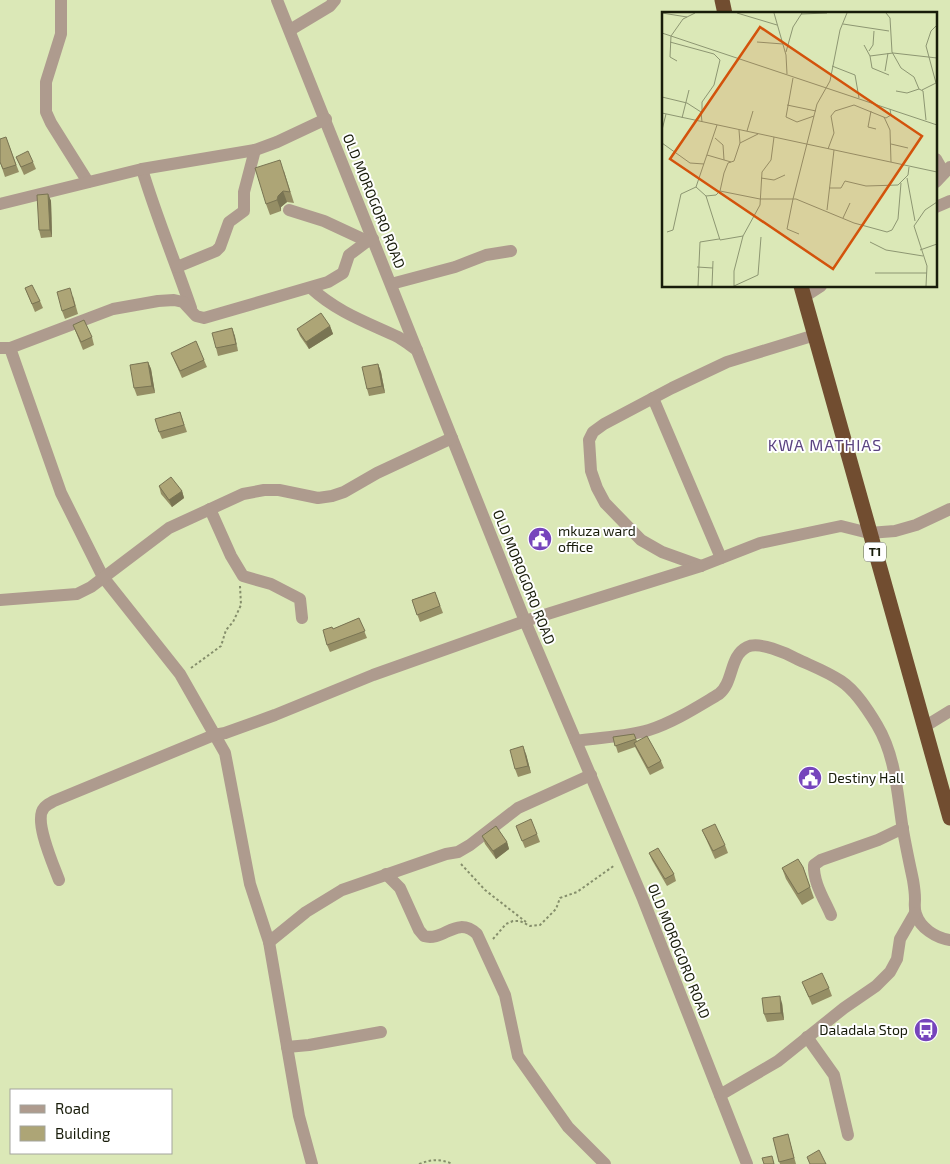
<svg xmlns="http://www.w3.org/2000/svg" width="950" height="1164" viewBox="0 0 950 1164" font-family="'Exo 2',sans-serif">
<rect width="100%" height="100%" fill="#dbe8b7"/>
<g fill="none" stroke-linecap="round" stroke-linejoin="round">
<g stroke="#858e6b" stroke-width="2" stroke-dasharray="2.5 2.5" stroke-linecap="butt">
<path d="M191 668 221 646 226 630 233 622 241 605 240 586"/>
<path d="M461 864 485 890 526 922"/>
<path d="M493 939 506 924 513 921H520L530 926 540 925 556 909 560 898 577 892 615 865"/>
<path d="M419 1164C432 1159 440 1159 453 1164"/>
</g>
<g stroke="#ae9b8e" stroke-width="12">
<path d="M61 0V34L46 82V112L51 123 88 182"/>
<path d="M277 0 525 621 643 899 747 1164"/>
<path d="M290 30 330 6 335 0"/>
<path d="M936 159 944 173"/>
<path d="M142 169C156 216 175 261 191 308"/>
<path d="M936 182 950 167"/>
<path d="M0 204 142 169 255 150 277 142 326 119"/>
<path d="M936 207 950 201"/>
<path d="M289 210 324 221 367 241"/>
<path d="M177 267 216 251 220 247 229 222 244 211V192L255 150"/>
<path d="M391 284 455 267 486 255 511 251"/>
<path d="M311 288C337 312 366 322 398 337 405 341 411 346 417 350"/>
<path d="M804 297 821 286"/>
<path d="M0 348H10L113 309 158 301 174 300 183 302 196 316 204 318 328 282 343 273 349 255 365 243 373 239"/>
<path d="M10 348 61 493 103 577 180 674 225 753 250 884 269 942 299 1116 312 1164"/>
<path d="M653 398 721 558"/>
<path d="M210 509 231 556 243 576 271 584 300 599 302 618"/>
<path d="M701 566 662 552 641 540 605 503 597 488 591 471 589 440 593 432 604 424 672 388 727 362 815 335"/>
<path d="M0 600 77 594 91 587 169 528 243 494 264 490H279L318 498 332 496 344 492 377 473 452 438"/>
<path d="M924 727 950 711"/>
<path d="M576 741C600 737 626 737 649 730 674 722 697 707 719 694 734 682 729 656 747 647 759 641 786 653 797 659 812 666 828 672 841 681 856 691 868 710 877 725 895 755 897 790 902 824 905 843 909 861 913 880 914 886 915 892 915 899 915 903 914 909 916 914 920 928 936 938 950 940"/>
<path d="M386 874 400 888 419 930 424 936C444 942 456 915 477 934L505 995 518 1056 568 1127 605 1164"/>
<path d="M59 880C54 866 33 820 44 808 46 805 51 803 54 801L214 735 225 733 275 715 373 675 525 621 701 566 760 543 841 526 869 533 895 531 916 525 950 509"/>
<path d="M831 915C824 899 813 882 814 865L821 860 878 840 903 828"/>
<path d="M269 942 306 912 342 890 446 854 458 852 470 845 518 808 591 775"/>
<path d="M807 1037 834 1075 848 1135"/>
<path d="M287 1047 309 1045 381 1032"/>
<path d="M720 1095 778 1061 844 1008 876 986 890 972 897 959 900 939 915 913"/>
</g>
<g stroke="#714d30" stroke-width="15">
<path d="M722 0 725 14"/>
<path d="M801 286 950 818"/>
</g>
</g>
<g fill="#958e65">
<path d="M6 137 19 172 5 177 0 162Z"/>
<path d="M16 157 33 162 36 169 24 175Z"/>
<path d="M284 171 294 203 287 202 281 207V211L270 215 266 204Z"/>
<path d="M48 194 51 201 52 237 41 238 39 230Z"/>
<path d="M25 288 40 301 43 308 35 312Z"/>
<path d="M73 296 78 314 65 319 62 311Z"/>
<path d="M73 325 92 337 94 345 83 350Z"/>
<path d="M330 326 333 334 309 349 300 336 297 329Z"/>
<path d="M232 328 238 351 218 356 216 348Z"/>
<path d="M171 353 204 360 207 367 182 378Z"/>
<path d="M148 362 151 369 155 393 137 396 134 388Z"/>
<path d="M378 364 381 372 385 393 369 396 367 389Z"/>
<path d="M180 412 187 432 162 439 159 432Z"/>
<path d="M159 486 182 491 184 498 172 507 161 494Z"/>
<path d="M435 592 443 613 420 622 412 600Z"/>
<path d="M359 618 367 638 330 652 327 645 333 629Z"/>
<path d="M634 734 637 741 661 761 664 768 650 775 635 747 618 753 613 737Z"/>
<path d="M526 754 531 773 518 777 515 769Z"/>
<path d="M516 826 537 834 540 842 525 848Z"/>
<path d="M702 830 725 845 728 853 715 859Z"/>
<path d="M482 836 507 842 509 849 496 859 485 844Z"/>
<path d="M649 853 674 874 676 881 667 886 652 860Z"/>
<path d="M803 867 814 898 802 905 786 879 782 868Z"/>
<path d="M802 982 829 988 832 996 812 1005Z"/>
<path d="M782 1003 784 1020 767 1022 764 1014Z"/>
<path d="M788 1134 790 1142 796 1164H780L773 1138Z"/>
</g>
<g fill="#797453">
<path d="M283 191 287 202 281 207V211L277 200 278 196Z"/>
<path d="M48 194 51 201 52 237 50 230Z"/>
<path d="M330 326 333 334 309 349 306 342Z"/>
<path d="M232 328 235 336 238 351 236 344Z"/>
<path d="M148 362 151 369 155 393 152 386Z"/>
<path d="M378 364 381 372 385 393 382 386Z"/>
<path d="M182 491 184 498 172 507 169 500Z"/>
<path d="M523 746 526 754 531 773 528 766Z"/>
<path d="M507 842 509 849 496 859 493 851Z"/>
<path d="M780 996 782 1003 784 1020 781 1013Z"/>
</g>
<g fill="#ada576" stroke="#797453">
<path d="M6 137 16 165 3 169 0 162V139Z"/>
<path d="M28 151 33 162 21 167 16 157Z"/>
<path d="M280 160 290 192 283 191 278 196 277 200 266 204 255 168Z"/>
<path d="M48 194 50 230H39L37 195Z"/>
<path d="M32 285 40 301 32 304 25 288Z"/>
<path d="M70 288 75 306 62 311 57 292Z"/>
<path d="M321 313 330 326 306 342 297 329Z"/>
<path d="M84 320 92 337 81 342 73 325Z"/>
<path d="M232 328 236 344 216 348 212 333Z"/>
<path d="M196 341 204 360 180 371 171 353Z"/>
<path d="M148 362 152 386 134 388 130 365Z"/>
<path d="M378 364 382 386 367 389 362 367Z"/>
<path d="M180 412 184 425 159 432 155 419Z"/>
<path d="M171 477 182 491 169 500 159 486Z"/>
<path d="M435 592 440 606 417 615 412 600Z"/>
<path d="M359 618 365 631 327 645 323 630 332 627 333 629Z"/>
<path d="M634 734 636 739 615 746 613 737Z"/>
<path d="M647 736 661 761 648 768 634 743Z"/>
<path d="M523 746 528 766 515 769 510 750Z"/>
<path d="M531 819 537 834 522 841 516 826Z"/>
<path d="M715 824 725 845 713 851 702 830Z"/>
<path d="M496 826 507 842 493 851 482 836Z"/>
<path d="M658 848 674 874 665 879 649 853Z"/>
<path d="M798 859 803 867 810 887 798 894 782 868Z"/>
<path d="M822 973 829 988 809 997 802 982Z"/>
<path d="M780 996 781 1013 764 1014 762 998Z"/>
<path d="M788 1134 794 1158 779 1162 773 1138Z"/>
<path d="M819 1150 826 1164H810L807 1157Z"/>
<path d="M772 1156 774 1164H764L762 1158Z"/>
</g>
<defs>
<g id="civic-disc" transform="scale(1.25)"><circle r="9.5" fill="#7644bc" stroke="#fff"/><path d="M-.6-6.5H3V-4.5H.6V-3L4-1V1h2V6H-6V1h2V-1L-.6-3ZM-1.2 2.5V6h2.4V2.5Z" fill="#fff"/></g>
<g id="bus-disc" transform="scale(1.25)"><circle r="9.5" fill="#7644bc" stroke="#fff"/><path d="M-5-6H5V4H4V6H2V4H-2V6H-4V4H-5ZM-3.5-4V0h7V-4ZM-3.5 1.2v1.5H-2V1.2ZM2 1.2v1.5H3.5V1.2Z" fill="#fff"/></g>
</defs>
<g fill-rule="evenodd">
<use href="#civic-disc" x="540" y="539"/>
<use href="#civic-disc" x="810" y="778"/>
<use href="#bus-disc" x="926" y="1030"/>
</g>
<g text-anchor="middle" stroke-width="4" stroke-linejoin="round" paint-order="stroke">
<rect fill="#fff" stroke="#5d6054" stroke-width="1" x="864" y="542.5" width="22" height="19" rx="4"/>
<g font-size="12" font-weight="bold" fill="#181c0a">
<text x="875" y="556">T1</text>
</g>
<g font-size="14" fill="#181c0a" stroke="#fff">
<text transform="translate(374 201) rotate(68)" y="5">OLD MOROGORO ROAD</text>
<text transform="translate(524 577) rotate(68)" y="5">OLD MOROGORO ROAD</text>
<text transform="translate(679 951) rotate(68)" y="5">OLD MOROGORO ROAD</text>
</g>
<g font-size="14" fill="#181c0a" stroke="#fff" text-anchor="start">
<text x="558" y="536">mkuza ward<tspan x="558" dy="16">office</tspan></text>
<text x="828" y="783">Destiny Hall</text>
<text x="908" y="1035" text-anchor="end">Daladala Stop</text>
</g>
<g font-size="16" letter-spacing="1" fill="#5b4481" stroke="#fff">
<text x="825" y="451">KWA MATHIAS</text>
</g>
</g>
<g transform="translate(662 12)">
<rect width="275" height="275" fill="#dbe8b7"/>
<path fill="none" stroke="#8d9672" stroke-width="1" d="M0 1 25 5M75 1 115 13M112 1 124 43 125 62M224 1 228 6 230 40 239 56 252 65 257 77 261 79 264 108M139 2 165 1M181 12 227 19M0 21 275 113M8 30 52 42 58 48 52 73 40 90V101M95 30 121 32M202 33 208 44 231 41 275 46M207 39 211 33 212 19M124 40 131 15 140 1M208 44 210 56 227 63M15 49 8 45 9 24 21 7 33 1M170 54 193 63 197 86M223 59 226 41M131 66 124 105 135 110 152 104M274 71 264 34 269 19 275 13M260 78 274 71M234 79 245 81 257 77M0 85 25 91 39 100 40 110M125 93 154 99M209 99 206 115 214 117M0 101 275 160M222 105 228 118 229 150M20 106 27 78M0 118 4 102M85 119 91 99M53 126 61 133 62 148M0 131 28 151 42 152M78 131 96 122M229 132 246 136M166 137 172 121 169 104 173 99 192 93 224 106 229 103 228 97M45 143 69 150M99 166 112 168 123 163M245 166 253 209M34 175 44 184 58 228 81 224M167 176H179L183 169 204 174 236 173 246 163 247 155M58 179 98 187H134L192 211 225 220 230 218 236 207 239 171M44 184 54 183 58 179 62 161 66 151 72 149 78 131 77 118M165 198 172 138M181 206 188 191M5 220 11 218 19 182 34 175 55 113M137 222 125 217 131 187 155 92 168 69 178 18 185 1M208 230 224 238 261 244M258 238 275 232M35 255 51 256M213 261H265M36 274 38 230 57 227M50 274 51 249M72 274V259L81 224 98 193 100 160 109 148 112 125M72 274 96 263 99 225M264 274 265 254 252 214 263 198 275 190"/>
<path fill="#d3530c" fill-opacity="0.15" stroke="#d3530c" stroke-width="2.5" d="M98 15 260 124 171 257 8 147Z"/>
<rect width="275" height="275" fill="none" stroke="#181c0a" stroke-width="2.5"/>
</g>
<rect x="10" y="1089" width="162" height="65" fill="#ffffff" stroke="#a3a49d"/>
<rect x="20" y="1105" width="25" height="8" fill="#ae9b8e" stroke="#a3a49d"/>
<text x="55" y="1114" font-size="15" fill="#181c0a">Road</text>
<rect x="20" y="1126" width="25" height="15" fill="#ada576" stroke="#a3a49d"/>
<text x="55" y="1139" font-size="15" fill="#181c0a">Building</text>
</svg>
